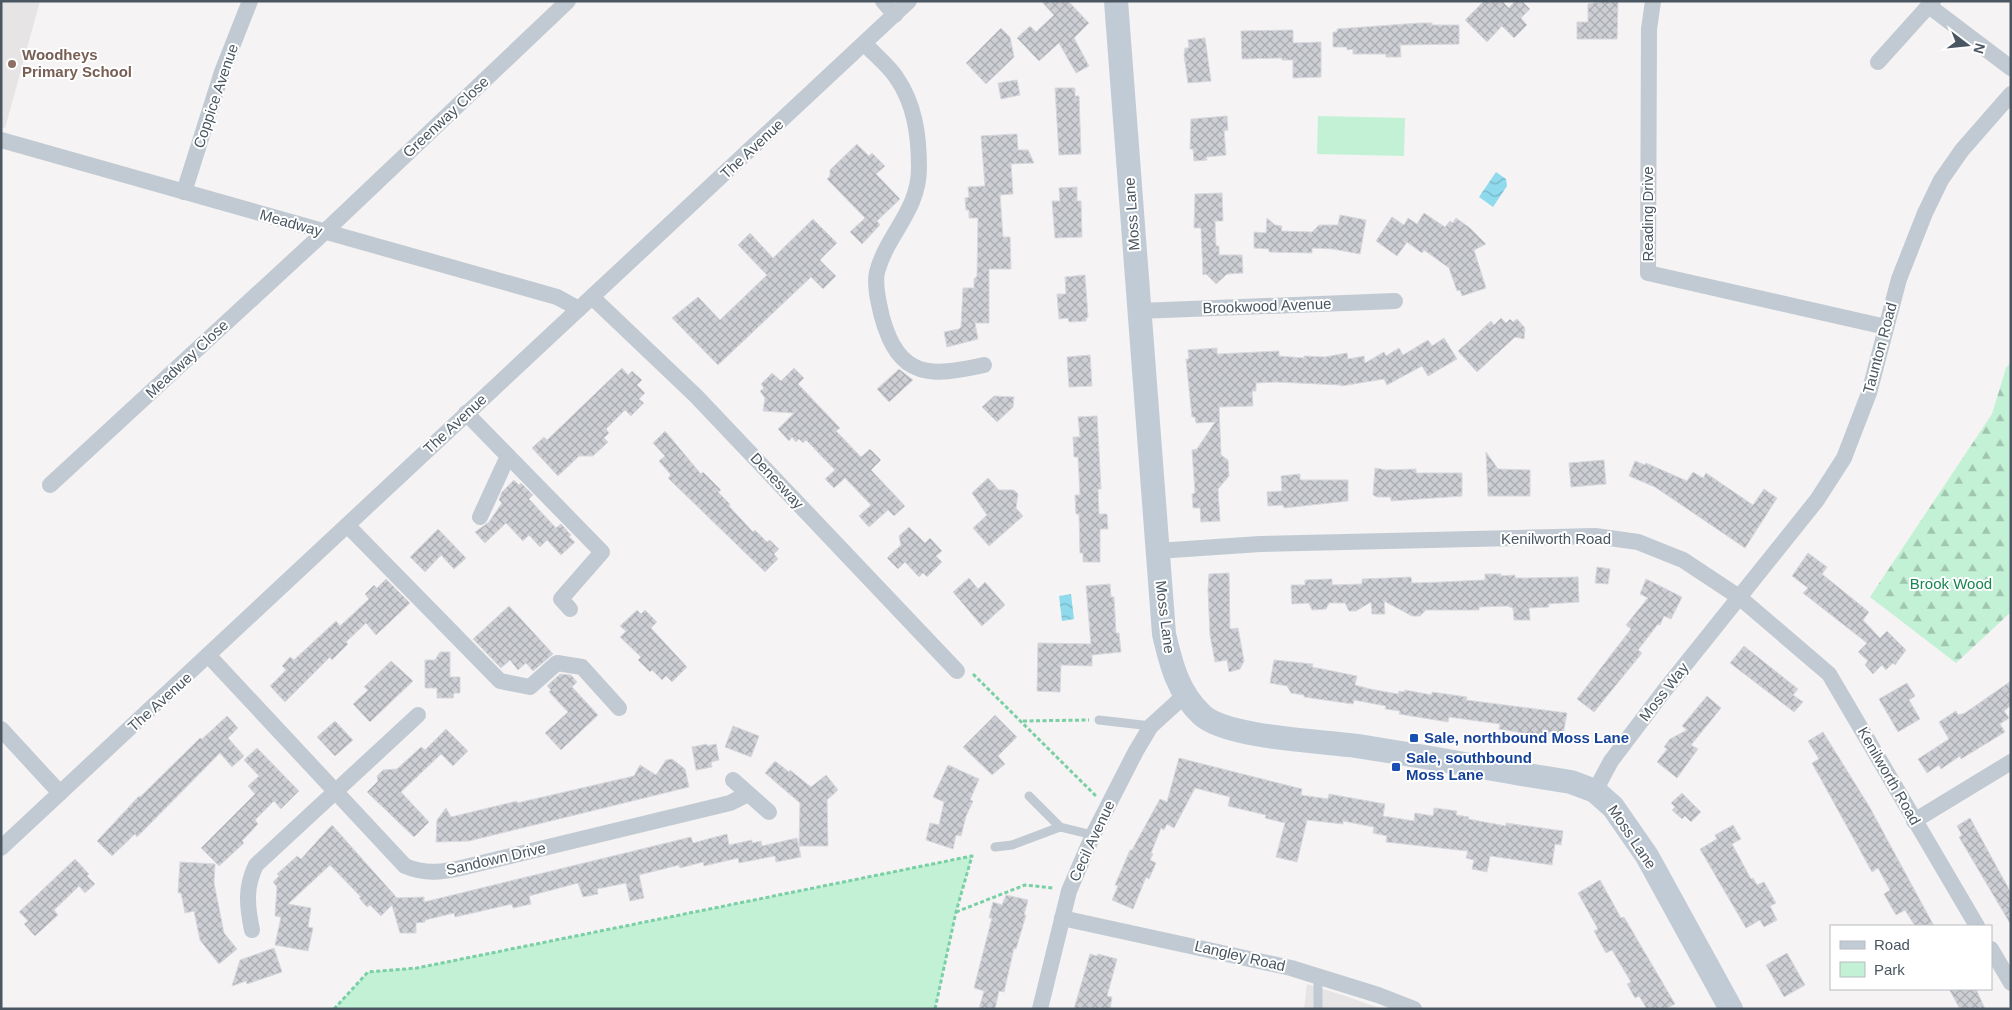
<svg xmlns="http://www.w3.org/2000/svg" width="2012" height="1010" viewBox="0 0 2012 1010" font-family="Helvetica,sans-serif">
<defs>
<pattern id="forest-firs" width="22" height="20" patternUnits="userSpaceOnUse" patternTransform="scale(1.25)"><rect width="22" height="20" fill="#c3f1d5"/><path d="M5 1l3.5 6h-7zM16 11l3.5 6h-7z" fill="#a0c6b0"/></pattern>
<pattern id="water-waves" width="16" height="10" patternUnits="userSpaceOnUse" patternTransform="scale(1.25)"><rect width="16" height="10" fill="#90daee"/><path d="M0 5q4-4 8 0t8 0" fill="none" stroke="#78b4c4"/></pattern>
<pattern id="building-cross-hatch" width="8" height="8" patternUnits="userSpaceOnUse" patternTransform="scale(1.25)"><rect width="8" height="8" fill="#cdcfd5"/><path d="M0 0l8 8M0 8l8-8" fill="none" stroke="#a8abb0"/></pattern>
</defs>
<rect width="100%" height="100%" fill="#f5f3f3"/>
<g fill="#e6e4e5">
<path d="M1 1H40L5 128 1 127Z"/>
<path d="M1307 984 1345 996 1382 1009H1304Z"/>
</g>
<path fill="url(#forest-firs)" d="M2011 362V612L1956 663 1870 597 1992 414 2006 368Z"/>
<g fill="#c3f1d5">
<path d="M1318 116 1405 118 1404 156 1317 154Z"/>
<path d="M972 856 956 912 935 1009H334L368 972 417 968Z"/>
</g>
<g fill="url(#water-waves)">
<path d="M1496 172 1506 179 1507 186 1493 207 1479 197Z"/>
<path d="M1071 594 1074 619 1062 621 1059 596Z"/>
</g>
<g fill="url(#building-cross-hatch)" stroke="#d7d9de">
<path d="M1041 1H1068L1089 23 1074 38 1089 66 1076 73 1059 43 1039 61 1017 38 1030 26 1036 32 1054 15Z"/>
<path d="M1484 1H1502L1509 8 1515 1H1522L1530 9 1521 18 1527 25 1514 38 1502 26 1487 42 1465 20Z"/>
<path d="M1604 1H1618L1617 39H1577V22H1588V4Z"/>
<path d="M1419 23H1432V25H1459V44L1400 45 1401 57H1386V54H1353V49L1347 50V47H1333V32H1337V29Z"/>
<path d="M1001 28 1010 37 1014 57 986 84 966 63Z"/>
<path d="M1293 30V43L1321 42V77L1293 78V60H1282V58L1242 59 1241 31Z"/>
<path d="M1205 38 1211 81 1188 83 1184 55 1185 48H1189L1188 40Z"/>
<path d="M1017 80 1020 95 1001 99 998 83Z"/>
<path d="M1055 88H1075V96H1079L1081 154 1059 155Z"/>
<path d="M1227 116 1228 130 1224 131 1226 155 1206 157 1207 160 1194 161 1193 149H1190L1191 119Z"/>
<path d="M1017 134 1018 150H1028L1034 163 1011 164 1013 194 1000 195 1003 237H1010L1011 269H989V323H975L978 339 947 347 944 332 959 329 961 327 963 288H974V279L977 276 978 218H969V210H966L965 198 969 197 968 187 985 186 981 136Z"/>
<path d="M857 144 869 156 872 153 885 166 876 174 900 199 877 221 880 225 862 244 850 232 865 218 827 179 830 176V170Z"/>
<path d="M1077 187V201H1081L1082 237 1055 238 1052 201H1060L1059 188Z"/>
<path d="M1222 193 1223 221H1215L1216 246H1219V255H1242L1243 273 1227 274 1216 284 1206 274 1203 275 1201 228H1194L1195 194Z"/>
<path d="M1424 213 1445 227 1450 221 1453 223 1456 218 1470 228 1486 244 1474 250 1486 288 1462 296 1460 290 1457 291 1449 268 1424 250 1422 253 1407 242 1397 256 1376 241 1392 217 1404 225 1408 218 1417 224Z"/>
<path d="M1340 215 1366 220 1360 254 1333 249 1312 248V253L1269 252V249L1254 248V232L1266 233 1267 218 1275 225 1282 226 1281 231 1312 232 1319 225H1338Z"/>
<path d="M813 219 837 243 820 260 836 276 823 289 811 277 718 365 672 318 698 297 720 320 767 275 738 245 750 233 773 258Z"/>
<path d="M1085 275 1088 317 1086 318V321L1069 322 1068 318 1059 319 1057 294H1066L1065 277Z"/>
<path d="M1501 318 1506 323 1510 319 1513 322 1517 319 1525 328 1524 339 1515 337 1477 372 1458 351 1491 321 1494 325Z"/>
<path d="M1444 338 1457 359 1428 376 1422 366 1387 385 1384 379 1341 386 1340 385 1277 382 1256 383V391H1252L1253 406 1219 407 1221 455 1228 460 1229 476 1218 489 1220 521 1201 522 1200 508H1193L1192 494 1195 493 1192 450 1197 449 1215 422 1196 423 1195 417H1192L1186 359H1189L1188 350 1217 348V354L1279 351V356L1304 358V356L1325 357 1347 353 1348 359 1364 356 1365 363 1384 352 1386 356 1399 348 1403 355 1428 340 1432 346Z"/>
<path d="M1090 355 1092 386 1069 387 1067 357Z"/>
<path d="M622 368 628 375 632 371 642 380 637 385 645 393 639 399 644 403 631 416 625 410 606 429 609 433 604 438 608 442 593 456H579L558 476 532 448 544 437 547 440Z"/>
<path d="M794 368 804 378 798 384 840 428 836 431 861 457 870 449 881 460 871 470 905 506 894 516 888 510 869 527 859 516 871 505 845 478 834 488 825 479 835 470 806 440 803 443 799 439 796 442 792 437 789 441 778 429 794 413 763 411 765 398 760 391 764 388 761 384 772 373 781 381Z"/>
<path d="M899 369 913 380 889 402 877 389Z"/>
<path d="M994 396 1014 397 1013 407 997 422 982 407Z"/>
<path d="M1097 416 1101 489H1098L1099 514H1107L1108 529H1100V562H1083V553H1080L1079 514H1076L1075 495H1080L1078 457H1074L1073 437H1080L1078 417Z"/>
<path d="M665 431 701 474 703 472 721 490 718 492 730 504 729 506 753 532 755 530 767 542 770 540 779 549 774 554 778 559 765 572 668 478 671 475 659 461 665 456 653 443Z"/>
<path d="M1486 452 1498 469 1530 470V496H1488Z"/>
<path d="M1604 460 1606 484 1571 487 1569 463Z"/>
<path d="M1635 461 1645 465 1646 463 1687 481 1693 472 1703 478 1706 473 1753 505 1764 489 1777 498 1745 548 1655 487 1629 476Z"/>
<path d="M1375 468 1386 470 1416 469V473H1462V496L1391 501V497H1377L1373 495Z"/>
<path d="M1300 474V480H1348V501L1284 508 1283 505 1268 506 1267 492 1282 491 1281 476Z"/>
<path d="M988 478 999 490H1014L1018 494 1016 508 1023 516 989 546 973 528 987 515 972 493Z"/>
<path d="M514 480 519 485 521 483 533 495 529 499 556 528 561 524 571 535 569 537 575 542 561 555 547 540 540 547 529 535 523 541 506 523 485 543 475 532 489 522 502 503 499 500 502 492Z"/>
<path d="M909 527 925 543 930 538 942 551 936 556 942 562 927 577 923 573 919 577 905 562 898 569 887 558 901 545 899 536Z"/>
<path d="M438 529 466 558 454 569 441 555 425 572 410 557Z"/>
<path d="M1808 553 1827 567 1822 574 1869 612 1863 620 1880 638 1887 631 1906 650 1895 665 1893 663 1886 670 1882 665 1873 674 1865 665 1868 661 1858 652 1867 643 1803 593 1808 588 1792 576Z"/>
<path d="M1597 567 1610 569 1608 584 1595 583Z"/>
<path d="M1229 573 1230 629 1238 628 1244 661 1240 669 1229 672 1227 660 1215 662 1210 635 1208 590 1209 574Z"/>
<path d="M1485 574H1501V576L1515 575V578H1528L1578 577 1579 602 1548 604 1549 607 1529 608 1530 620H1514L1513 608 1507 606 1479 607V610H1426L1420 616H1412L1384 601 1385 614H1372L1371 602 1356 611H1349L1345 603H1329L1326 609 1312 610 1309 603 1292 604 1291 585H1305V580L1332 579V585L1362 584V579L1389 578 1411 577 1412 583 1441 582 1485 580Z"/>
<path d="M969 578 978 589 985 582 1005 605 982 626 953 592Z"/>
<path d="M386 579 410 603 376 635 366 623 346 642 348 644 332 660 330 657 285 702 270 686 286 670 282 666 290 657 294 660 336 621 340 626 369 599 365 594 374 585 377 588Z"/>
<path d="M1646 579 1682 597 1671 619 1664 616 1660 625 1658 624 1638 650 1642 653 1594 712 1577 699 1631 629 1626 625 1648 598 1640 594Z"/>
<path d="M1110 584 1111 597H1114L1116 633H1119L1121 652 1092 655V666L1061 665 1060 692 1037 691 1038 643 1091 644 1086 586Z"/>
<path d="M509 606 553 654 533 671 526 663 518 670 510 660 501 668 473 639Z"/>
<path d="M637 610 641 614 645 610 657 622 651 628 687 667 672 682 666 676 662 680 652 670 650 672 638 660 641 657 620 637 626 631 620 626Z"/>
<path d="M1744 646 1798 689 1793 695 1803 702 1794 712 1730 663Z"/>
<path d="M440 652H450V677H460V693H454L453 698H437V688H425V660H435Z"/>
<path d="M1274 660 1313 664 1312 667 1357 676 1355 685 1370 689 1398 694 1399 691 1404 692 1405 690 1432 695V692L1467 697 1466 700 1567 713 1563 735 1549 732 1548 737 1499 729 1500 724 1449 717 1448 722 1399 714 1400 711 1385 709 1386 706 1354 700 1353 704 1304 697V695L1291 693 1287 686 1270 683Z"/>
<path d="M391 661 413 681 370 722 353 704 368 690 364 687Z"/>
<path d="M560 674 571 675 577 682 572 687 598 715 561 750 545 733 568 712 549 692 551 690 547 686Z"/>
<path d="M2011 681V705L2004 711 2009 718 2000 724 2005 732 1961 759 1960 756 1941 769 1939 765 1927 773 1918 759 1949 739 1939 722 1956 711 1958 715 1965 713Z"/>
<path d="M1907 683 1915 696 1909 700 1920 719 1898 732 1879 699Z"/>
<path d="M1707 696 1721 708 1691 745 1698 749 1677 778 1657 762 1667 749 1664 747 1670 739 1687 730 1682 726Z"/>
<path d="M995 715 1017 737 998 756 1005 764 992 775 963 747Z"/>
<path d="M227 716 238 728 228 738 244 756 232 767 220 753 137 837 135 834 112 856 97 841 139 796 140 797 200 738 202 739Z"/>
<path d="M335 721 353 740 335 756 317 737Z"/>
<path d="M733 726 759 736 751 757 725 747Z"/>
<path d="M446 729 468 751 453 766 441 754 401 792 429 822 414 837 367 792 378 781 377 776 383 770 397 769 421 747 425 750Z"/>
<path d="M1823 732 1869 806 1934 926H1915L1905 910 1896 915 1884 894 1890 890 1878 868 1872 872 1812 763 1819 759 1808 741Z"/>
<path d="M707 744V746L716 744 719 760 711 762 712 767 696 770 692 747Z"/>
<path d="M257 748 299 791 281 809 274 801 255 820 258 824 242 841 244 843 219 866 201 848 255 794 248 786 259 776 244 760Z"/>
<path d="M1179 758 1302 789 1301 795 1328 799 1329 794 1385 804 1383 816 1414 821 1415 813 1433 816 1434 808 1457 811 1456 815 1469 817 1468 819 1506 826V823L1563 831 1561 845 1555 844 1552 865 1490 856 1487 872 1472 869 1474 860 1466 858 1468 851 1386 842 1387 836 1373 833 1374 827 1343 821V824L1307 820 1297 862 1276 857 1285 823 1265 818 1266 815 1228 806 1230 797 1195 788 1174 828 1167 824 1164 830 1161 828 1151 853 1153 854 1150 860 1156 863 1149 879 1146 877 1133 909 1112 900 1118 886 1115 885 1130 850H1132L1160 799 1167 802Z"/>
<path d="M672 759 685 769 689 787 469 841 436 842 437 820 446 808 451 817 517 801V803L634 776 640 765 656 775 666 760Z"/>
<path d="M775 761 789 772 790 770 811 787 826 775 838 790 827 800 828 846H799L800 803 765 773Z"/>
<path d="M948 765 979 779 970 800 973 801 966 816 961 836 956 835 953 849 926 840 930 823 939 825 944 802 933 797Z"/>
<path d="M1682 793 1701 812 1691 822 1685 816 1682 819 1672 810 1675 807 1671 803Z"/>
<path d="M1970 818 2011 893V925L1959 837 1962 835 1957 826Z"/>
<path d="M332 825 397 898 424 897V902L691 837 693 843 727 834 729 845 752 840V843L761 841 762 846 797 838 801 857 776 862 775 856 739 863 738 858 704 866 703 862 680 868 679 865 639 875 644 898 630 901 626 883 597 889 598 894 583 897 578 883 529 896 531 904 513 908 512 904 455 917 454 913 425 920V922L416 923V933H400L392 905 381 916 370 905 367 907 359 898 361 897 330 865 288 904 311 908 308 927 313 928 308 951 275 945 281 917 275 916 277 887 273 882 279 876 277 874 297 856 301 859Z"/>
<path d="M1733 825 1741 839 1732 844 1751 879 1753 878 1757 885 1764 882 1776 903 1770 906 1777 920 1764 927 1760 920 1746 928 1700 849 1717 839 1715 835Z"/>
<path d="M75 859 89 874 87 876 95 884 85 893 79 886 54 910 58 915 35 936 24 924 28 921 19 912Z"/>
<path d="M180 862 215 864 214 883 224 933 237 949 219 964 200 940 194 911 185 913 181 893H178Z"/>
<path d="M1600 880 1621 918 1624 917 1675 1004 1665 1009H1647L1639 996 1635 998 1627 984 1631 982 1612 950 1606 953 1594 931 1598 929 1578 893Z"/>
<path d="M1006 895 1028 900 1024 915H1026L1016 949 1014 948 1004 992 999 991 995 1009H979L984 991 974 988 992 918H989L993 902 1002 905Z"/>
<path d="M274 948 282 972 247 984 246 981 232 986 240 960Z"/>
<path d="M1787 953 1805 985 1784 997 1766 965Z"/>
<path d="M1090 954 1097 956 1098 954 1117 959 1107 996 1112 997 1110 1009H1074Z"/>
<path d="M1949 989H1976L1985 1009H1960Z"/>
</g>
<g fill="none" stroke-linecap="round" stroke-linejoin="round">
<g stroke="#7ad0a6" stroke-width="3" stroke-dasharray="4 2.5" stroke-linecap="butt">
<path d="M973 674 1096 796"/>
<path d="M1023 721 1089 720"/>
<path d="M956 912 1025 885 1053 888"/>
<path d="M334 1009 368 972 417 968 972 856 956 912 935 1009"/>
</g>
<g stroke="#c1cad2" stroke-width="9">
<path d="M1099 720 1151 726"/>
<path d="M1029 796 1060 827 1093 835"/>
<path d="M995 847 1012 845 1060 827"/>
<path d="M1318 1009V975"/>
</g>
<g stroke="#c1cad2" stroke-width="16">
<path d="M883 1 895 15"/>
<path d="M1653 1 1649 29 1648 273 1886 327"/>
<path d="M1929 6 2011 68"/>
<path d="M865 44C875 55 888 65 896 77 915 104 919 136 919 168 919 211 887 234 877 272 874 286 879 304 882 317 899 379 930 377 984 365"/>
<path d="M1878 62 1933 1"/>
<path d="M1 140 557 297 579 309"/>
<path d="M184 192 222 72 250 1"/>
<path d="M592 297 696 396 957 671"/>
<path d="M1139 311 1395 301"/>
<path d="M466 413 602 552 561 599 570 609"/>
<path d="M50 485 317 239 568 1"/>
<path d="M480 517 508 456"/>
<path d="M348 526 500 681 530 687 557 663 582 667 619 708"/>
<path d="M1157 551 1260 544 1595 536 1638 542 1683 560 1739 597 1829 674 1977 926"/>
<path d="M209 656 405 866C426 875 444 872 465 867L730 803 748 794"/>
<path d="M1 729 60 793"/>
<path d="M733 780 769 812"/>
<path d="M1595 791 1611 761 1664 691 1817 500 1844 458 1869 393 1899 279 1925 213 1941 180 1962 150 2011 94"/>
<path d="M1914 821 2011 762"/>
<path d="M1 848 909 1"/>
<path d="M1062 918 1291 968 1378 995 1414 1009"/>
<path d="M252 930C247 906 245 887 256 865L418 715"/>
<path d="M1991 949 2011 983"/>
<path d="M1040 1009 1069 891 1093 835 1136 751 1151 726 1185 695"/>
</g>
<path stroke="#c1cbd6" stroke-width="24" d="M1116 1 1164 634C1171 664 1178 693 1202 715 1227 738 1322 741 1357 746 1429 757 1499 771 1571 782L1595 791 1613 807 1647 856 1731 1009"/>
</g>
<circle fill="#8d6e63" stroke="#fff" stroke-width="2" cx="12" cy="64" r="5"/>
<g fill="#1a4fb4" stroke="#fff" stroke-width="2">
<rect x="1409" y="733" width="10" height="10" rx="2.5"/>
<rect x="1391" y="762" width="10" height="10" rx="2.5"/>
</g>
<g text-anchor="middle" stroke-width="4" stroke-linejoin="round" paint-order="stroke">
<g font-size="15" font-weight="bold" fill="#785e54" stroke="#fff" text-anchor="start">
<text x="22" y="60">Woodheys<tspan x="22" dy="17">Primary School</tspan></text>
</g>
<g font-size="15" fill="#4a5661" stroke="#fff">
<text transform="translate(216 96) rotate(-71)" y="5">Coppice Avenue</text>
<text transform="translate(446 117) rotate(-43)" y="5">Greenway Close</text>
<text transform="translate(752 149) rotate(-43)" y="5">The Avenue</text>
<text transform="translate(1132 214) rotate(-94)" y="5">Moss Lane</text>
<text transform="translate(1648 214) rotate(-90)" y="5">Reading Drive</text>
<text transform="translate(291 223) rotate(16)" y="5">Meadway</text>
<text transform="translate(1267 306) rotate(-2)" y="5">Brookwood Avenue</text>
<text transform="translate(1880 348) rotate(-75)" y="5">Taunton Road</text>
<text transform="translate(187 359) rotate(-43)" y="5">Meadway Close</text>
<text transform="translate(455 424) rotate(-43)" y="5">The Avenue</text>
<text transform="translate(777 481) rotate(47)" y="5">Denesway</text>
<text x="1556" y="544">Kenilworth Road</text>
<text transform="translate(1165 617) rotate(83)" y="5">Moss Lane</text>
<text transform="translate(1664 692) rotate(-52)" y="5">Moss Way</text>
<text transform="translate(160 702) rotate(-42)" y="5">The Avenue</text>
<text transform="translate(1889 776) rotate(60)" y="5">Kenilworth Road</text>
<text transform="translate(1632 837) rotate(56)" y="5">Moss Lane</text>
<text transform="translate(1092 841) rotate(-65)" y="5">Cecil Avenue</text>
<text transform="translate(496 859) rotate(-13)" y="5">Sandown Drive</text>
<text transform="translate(1240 956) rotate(13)" y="5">Langley Road</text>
</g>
<g font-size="15" fill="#17864f" stroke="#fff">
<text x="1951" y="589">Brook Wood</text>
</g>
<g font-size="15" font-weight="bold" fill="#164399" stroke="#fff" text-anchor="start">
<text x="1424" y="743">Sale, northbound Moss Lane</text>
<text x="1406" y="763">Sale, southbound<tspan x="1406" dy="17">Moss Lane</tspan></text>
</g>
</g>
<rect width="2012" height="1010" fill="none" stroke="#4a5661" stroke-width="5"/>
<rect x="1830" y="925" width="162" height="65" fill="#ffffff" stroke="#b7bbc0"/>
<rect x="1840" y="941" width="25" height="8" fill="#c1cbd6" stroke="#b7bbc0"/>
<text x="1874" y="950" font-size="15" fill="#4a5661">Road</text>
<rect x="1840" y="962" width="25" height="15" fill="#c3f1d5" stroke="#b7bbc0"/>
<text x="1874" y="975" font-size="15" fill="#4a5661">Park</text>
<g transform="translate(1967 45) rotate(106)" stroke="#ffffff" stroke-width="4" paint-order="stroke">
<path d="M0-4L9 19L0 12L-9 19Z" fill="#4a5661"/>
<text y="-8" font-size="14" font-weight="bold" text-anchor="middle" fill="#4a5661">N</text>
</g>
</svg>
